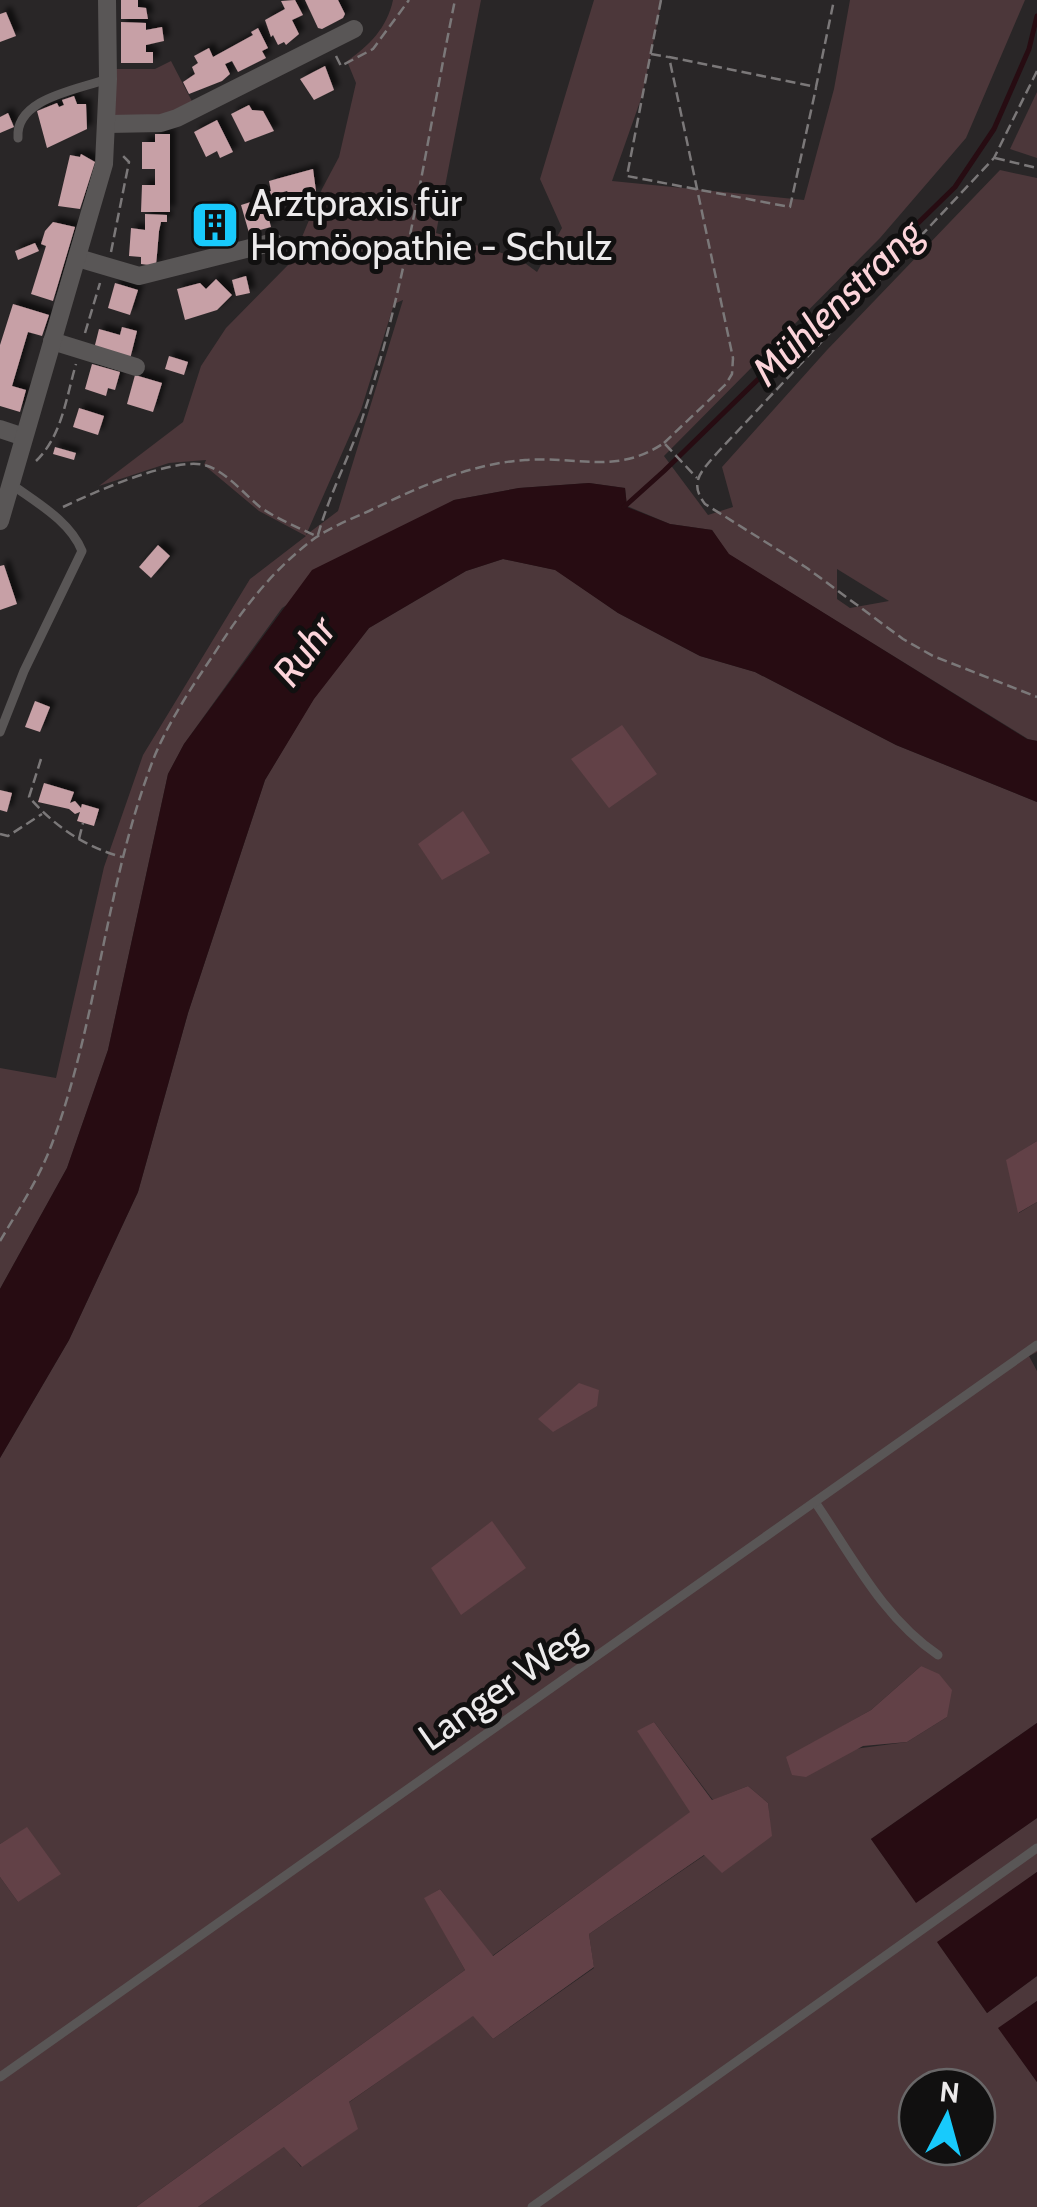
<svg xmlns="http://www.w3.org/2000/svg" width="1037" height="2207" viewBox="0 0 1037 2207" font-family="Cabin,sans-serif">
<defs>
<filter id="shadow"><feDropShadow dx="5.5" dy="-5.5" stdDeviation="2.5" flood-color="#0009"/></filter>
</defs>
<rect width="100%" height="100%" fill="#292627"/>
<g fill="#4c373a" fill-rule="evenodd">
<path d="M393 0H481L436 233 518 258 537 272 562 228 540 179 594 0H662L642 96 612 181 804 200 834 89 850 0H1025L966 138 880 238 664 456 708 515 733 507 722 467 827 350 1000 170 1037 178V741L1028 739 728 554 712 530 670 524 627 506 625 488 589 483 519 488 454 500 282 608 184 744 168 774 108 1050 67 1168 0 1289V1068L56 1078 104 867 143 755 250 579 306 536 259 511 204 465 206 460 169 463 99 486 183 422 201 366 226 328 292 261 322 189 339 157 356 83 347 61C369 46 387 28 393 0ZM403 300 338 511 306 535 361 410 394 304ZM837 569 889 601 850 608 837 599Z"/>
<path d="M171 61 196 109 114 124 115 69H155Z"/>
<path d="M1037 92V158L1010 149Z"/>
<path d="M503 559 556 570 618 613 700 656 755 672 896 745 1037 802V1141L1007 1160 1019 1213 1037 1202V1352L1029 1356 1037 1371V1723L871 1839 916 1902 1037 1818V1872L938 1943 987 2013 1037 1976V2001L999 2028 1037 2082V2207H198L285 2146 301 2167 357 2129 348 2103 473 2015 493 2039 594 1968 589 1934 705 1855 771 1836 768 1803 748 1786 713 1800 654 1722 638 1732 691 1812 492 1956 440 1889 425 1898 465 1970 136 2207H0V1877L18 1902 27 1828 0 1844V1458L69 1340 138 1192 188 1013 265 780 314 698 369 628 466 571ZM921 1666 947 1717 907 1742 786 1758 871 1710ZM917 2087H977V2147H917Z"/>
</g>
<g fill="#624147">
<path d="M622 725 657 774 609 808 571 759Z"/>
<path d="M463 811 490 853 442 880 418 844Z"/>
<path d="M1037 1141V1202L1018 1213 1006 1160Z"/>
<path d="M579 1383 599 1390 597 1406 553 1432 538 1419Z"/>
<path d="M492 1521 526 1568 461 1615 431 1568Z"/>
<path d="M921 1666 939 1674 952 1690 947 1717 907 1742 863 1746 806 1777 792 1775 786 1757 871 1710Z"/>
<path d="M654 1722 712 1800 748 1786 768 1803 772 1836 722 1873 704 1855 589 1934 594 1967 493 2039 473 2016 349 2102 358 2129 302 2167 284 2147 198 2207H136L465 1970 424 1898 440 1889 493 1956 690 1812 637 1731Z"/>
<path d="M27 1827 61 1874 18 1902 0 1877V1844Z"/>
</g>
<g fill="#270c12">
<path d="M589 483 625 488 627 507 670 524 712 530 729 554 1027 739 1037 741V802L896 745 755 672 700 656 618 613 555 570 503 559 466 571 369 628 314 699 265 780 188 1013 138 1192 69 1340 0 1458V1289L67 1168 108 1050 168 774 184 744 312 570 454 500 519 488Z"/>
<path d="M1037 1723V1818L916 1903 871 1839Z"/>
<path d="M1037 1872V1976L987 2013 937 1942Z"/>
<path d="M1037 2001V2082L998 2028Z"/>
</g>
<g fill="none" stroke-linecap="round" stroke-linejoin="round">
<path stroke="#270c12" stroke-width="5" d="M624 507 664 471 955 187 994 129 1029 49 1037 16"/>
</g>
<g fill="#c7a0a6" filter="url(#shadow)">
<path d="M121 0H138V7L146 8 148 19H121Z"/>
<path d="M295 0 303 15 292 20 299 34 286 45 284 42 278 45 273 35 271 37 265 20 285 9 281 1Z"/>
<path d="M305 0H338L345 14 343 18 322 29 318 28Z"/>
<path d="M6 12 16 36 0 42V14Z"/>
<path d="M121 22 146 23V30L162 27 164 41 146 45V52H153V63H121Z"/>
<path d="M258 28 268 48 262 51 266 58 238 72 232 61 225 64 230 74 222 81 189 94 183 82 195 74 192 67 198 63 194 56 209 48 213 57 253 35 251 32Z"/>
<path d="M325 66 334 90 314 100 300 79Z"/>
<path d="M74 96 77 104H86L87 129 47 148 37 111 57 103 59 107 64 105 62 100Z"/>
<path d="M249 105 252 110 263 111 274 131 245 142 231 114Z"/>
<path d="M8 113 14 127 0 133V117Z"/>
<path d="M217 120 233 152 220 158 217 151 206 157 194 132Z"/>
<path d="M155 134H170V212H141L142 185H155V169H142V142H155Z"/>
<path d="M81 154 95 162 80 209 58 206 70 155 80 157Z"/>
<path d="M313 169 316 191 293 200 287 191 273 195 276 209 267 212 271 227 249 233 241 205 261 199 259 194 271 191 269 181Z"/>
<path d="M224 204 229 222 224 224 232 239 212 245 209 234 214 233 212 227 205 229 200 210Z"/>
<path d="M145 214 167 215V222H161L159 231 156 266 141 264V257L129 256 131 228 145 230Z"/>
<path d="M53 222 75 227 53 301 31 294 46 246 41 244 45 231Z"/>
<path d="M35 243 39 251 18 260 15 251Z"/>
<path d="M246 276 250 293 236 296 232 280Z"/>
<path d="M216 279 232 295 217 310 185 320 177 289 200 283 206 289Z"/>
<path d="M115 283 138 290 130 315 108 308Z"/>
<path d="M13 304 49 315 42 336 28 332 12 386 26 390 20 412 0 406V345Z"/>
<path d="M122 327 137 331 130 359 94 349 99 329 120 335Z"/>
<path d="M169 356 188 362 184 375 165 369Z"/>
<path d="M92 364 120 372 115 390 108 388 106 396 85 389Z"/>
<path d="M135 375 162 383 153 412 127 404Z"/>
<path d="M79 408 104 416 98 435 73 427Z"/>
<path d="M55 447 76 453 74 460 53 454Z"/>
<path d="M158 545 170 556 151 578 139 567Z"/>
<path d="M4 565 17 604 0 610V566Z"/>
<path d="M35 701 50 707 40 732 25 727Z"/>
<path d="M44 783 74 792 70 803 75 801 81 808 82 804 99 809 94 826 77 821 80 812 75 814 69 809 38 802Z"/>
<path d="M0 790 12 793 7 812 0 810Z"/>
</g>
<g fill="none" stroke-linecap="round" stroke-linejoin="round">
<g stroke="#7b7879" stroke-width="2.5" stroke-dasharray="10 5" stroke-linecap="butt">
<path d="M661 0 627 176 790 207 816 88"/>
<path d="M651 54 668 57"/>
<path d="M336 56 341 66 373 49 409 0"/>
<path d="M1037 71 994 158 717 453C702 471 688 482 705 504L807 568 903 639 933 656 1037 697"/>
<path d="M995 158 1037 168"/>
<path d="M111 252 129 162 122 155"/>
<path d="M85 333 100 283"/>
<path d="M664 443 726 384 732 374 733 358 669 57 816 87 834 0"/>
<path d="M36 461C62 436 66 398 76 364"/>
<path d="M63 507C92 493 173 457 204 465 225 470 244 494 260 507 277 519 297 527 316 536"/>
<path d="M318 535C330 492 351 454 364 413 408 280 427 137 455 0"/>
<path d="M41 759 29 797C54 826 85 847 122 857"/>
<path d="M0 834 8 836 42 814"/>
<path d="M79 839 83 823"/>
<path d="M0 1241C19 1209 40 1177 53 1141 99 1016 106 879 155 755 170 720 191 688 212 657 241 611 271 571 315 538 331 527 351 519 369 511 419 487 469 464 525 460 578 456 617 475 664 443L697 478"/>
</g>
<g stroke="#595656" stroke-width="9">
<path d="M18 138C15 98 78 90 107 79"/>
<path d="M0 732 24 671 82 551C70 521 37 503 11 484"/>
<path d="M815 1502C852 1556 883 1618 938 1655"/>
<path d="M0 2077 1037 1345"/>
<path d="M532 2207 1037 1848"/>
</g>
<g stroke="#595656" stroke-width="18">
<path d="M108 124 161 123 177 118 354 29"/>
<path d="M78 258 139 276 274 242"/>
<path d="M52 341 136 367"/>
<path d="M0 429 24 437"/>
<path d="M0 521 104 164 108 79 107 0"/>
</g>
</g>
<defs>
<g id="building-square" transform="scale(2.5)"><rect x="-9" y="-9" width="18" height="18" rx="4" fill="#18cafc" stroke="#111010"/><path d="M-4-6H4V6H1V3H-1V6H-4ZM-2.5-4.3h1.7v1.8h-1.7ZM.8-4.3h1.7v1.8H.8ZM-2.5-1h1.7V.8h-1.7ZM.8-1h1.7V.8H.8Z" fill="#111"/></g>
</defs>
<g fill-rule="evenodd">
<use href="#building-square" x="215" y="225"/>
</g>
<g text-anchor="middle" stroke-width="10" stroke-linejoin="round" paint-order="stroke">
<g font-size="38" fill="#eceaeb" stroke="#111010" text-anchor="start">
<text x="250" y="216">Arztpraxis für<tspan x="250" dy="44">Homöopathie - Schulz</tspan></text>
</g>
<g font-size="38" fill="#eceaeb" stroke="#111010">
<text transform="translate(501 1687) rotate(-35)" y="13">Langer Weg</text>
</g>
<g font-size="40" font-style="italic" fill="#fcd4da" stroke="#111010">
<text transform="translate(837 302) rotate(-44)" y="14">Mühlenstrang</text>
<text transform="translate(304 651) rotate(-53)" y="14">Ruhr</text>
</g>
</g>
<g transform="translate(947 2117) rotate(6)"><circle r="48" fill="#111010" stroke="#696768" stroke-width="2.5"/>
<path d="M0-8L18 38L0 25L-18 38Z" fill="#18cafc"/>
<text y="-15" font-size="28" font-weight="bold" text-anchor="middle" fill="#eceaeb">N</text>
</g>
</svg>
